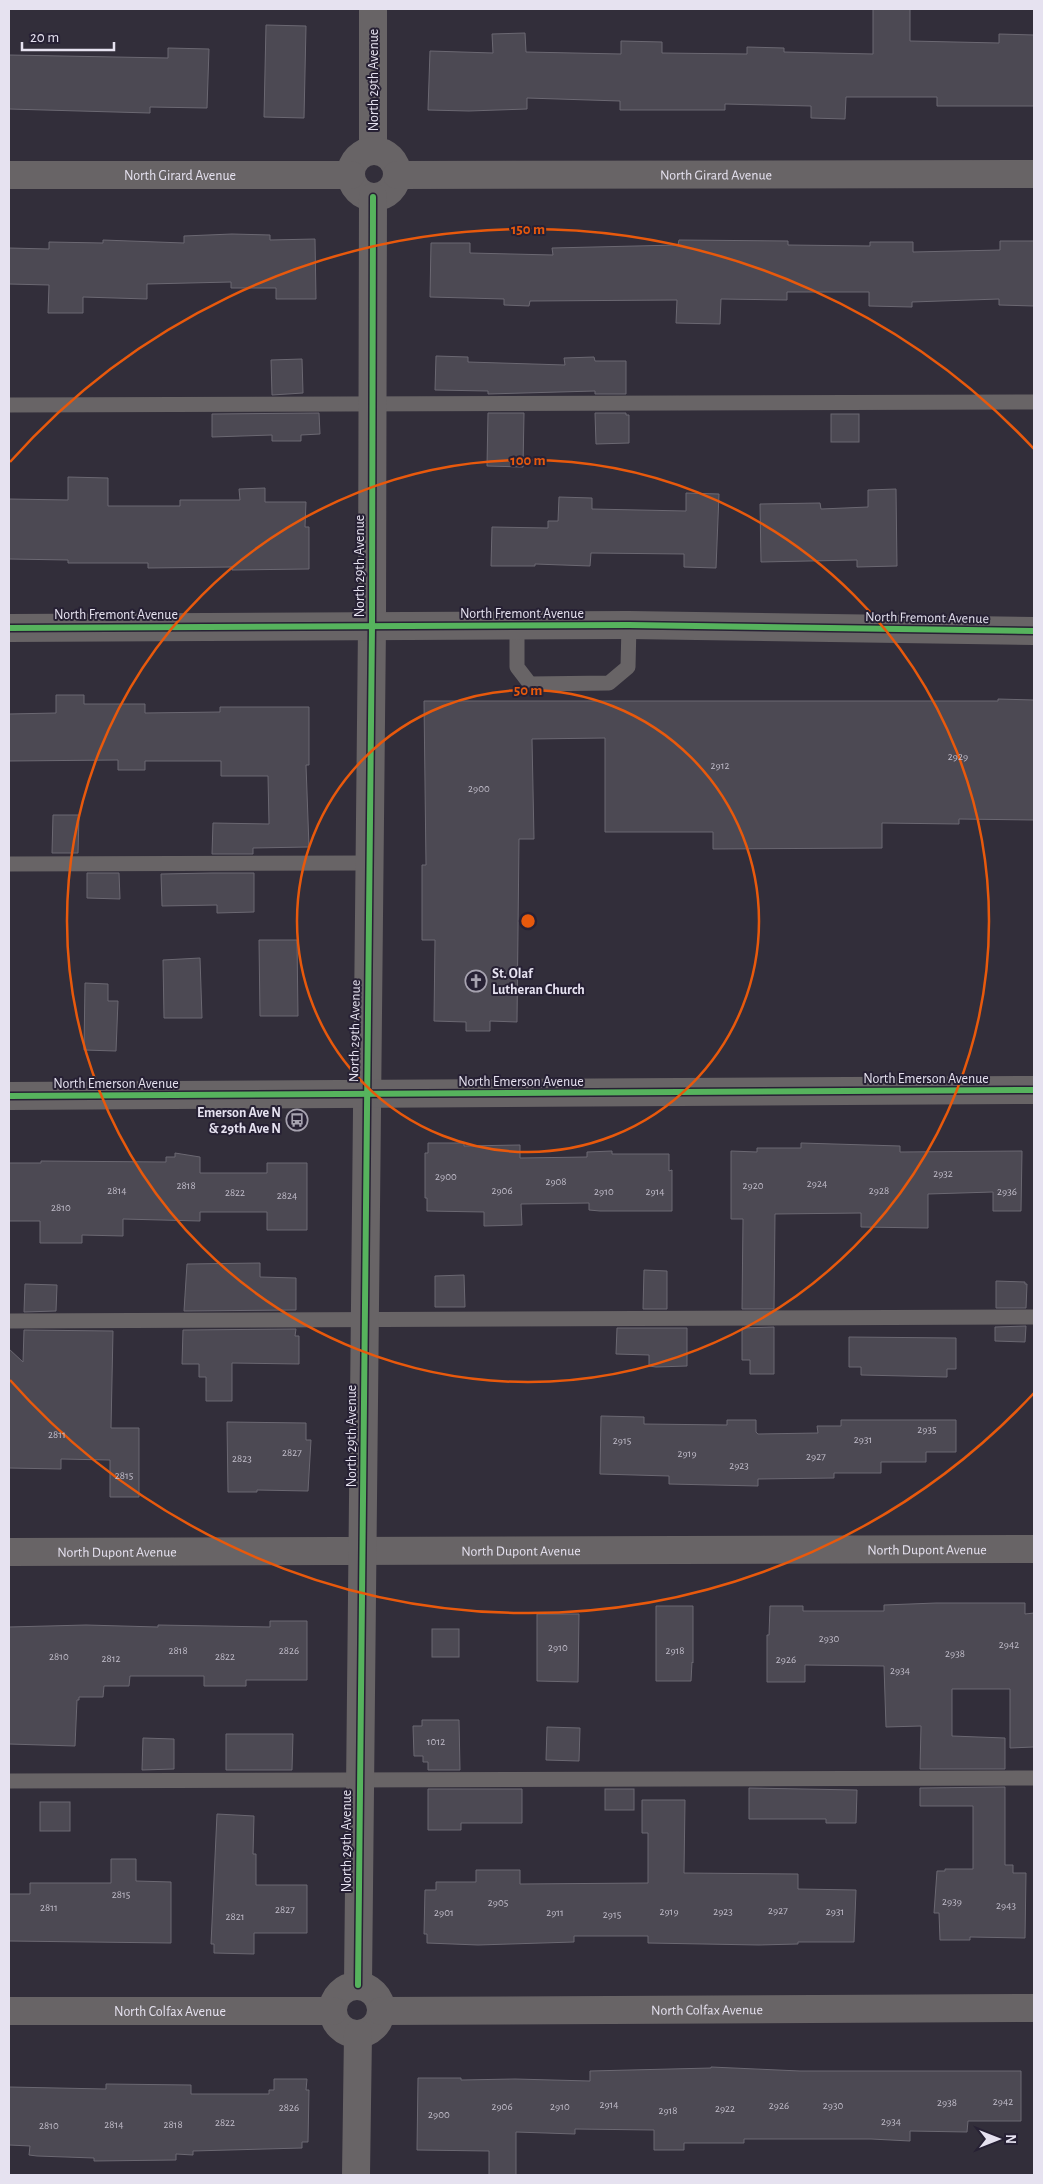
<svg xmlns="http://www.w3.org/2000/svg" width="1043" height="2184" viewBox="0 0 1043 2184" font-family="'Alegreya Sans',sans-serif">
<rect width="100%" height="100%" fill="#322e3a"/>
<g fill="#4c4953" stroke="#6b6872">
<path d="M873 9H910V41L999 43V34L1034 35V106H937V97H846L845 119 811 118V106L725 104V110H620V101L527 98V109L469 111 428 110 430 51 493 53 492 34 525 33 526 52 621 54V41L662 42V53L747 54V47L784 48V52L873 54Z"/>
<path d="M266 25 306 26 304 118 264 117Z"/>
<path d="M168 48 209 49 207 108 150 107V113L9 109V55L168 58Z"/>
<path d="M232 234 270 235V240L315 239 316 299H276V288H231V282L147 284V299L83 297V313H48L49 285 9 284V248L49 249V242L103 243V240L184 243V236Z"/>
<path d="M679 240 788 241V245L870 246V242H913V252L1000 250V241H1034V306L999 305V299L912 302V307L869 306V292H787V300L721 299 720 324 676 323 677 300 530 301 529 306 504 305V299L430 297 431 243H470V253L553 255 552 248 678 245Z"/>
<path d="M436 356 468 357V362L565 365 564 358 594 357 595 361H626V394H595V391L488 394V391L435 390Z"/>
<path d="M302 359 303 393 272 395 271 360Z"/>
<path d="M319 413 320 434 301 435V441H272V435L212 437V414Z"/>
<path d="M488 413H524L523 467 487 466Z"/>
<path d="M595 413H626V415H629V443L596 444Z"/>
<rect x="831" y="414" width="28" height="28"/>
<path d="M68 477 108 478V506H180V500H240L239 489 265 488V502H306L305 527H309V569L232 570V567L148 568V563H68V560L9 559V499L68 500Z"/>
<path d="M896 489 897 566 857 567V560L761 562 760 504 820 503 821 509 868 507V490Z"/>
<path d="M686 493 719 494 716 568 684 567V554L591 553 590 566 535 564V566H491L492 527 548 528V521H558L559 497 592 498V509L686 511Z"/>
<path d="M56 695H84V704H145V713L220 712V707H309V765H306L309 847 253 848V854H212L213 823 269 824 268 776H221V761H145V770H118V760L9 761V714L56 713Z"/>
<path d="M998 699 1034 700V820L959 819V824L882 823V848L713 849V832H605V738L532 739 534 839H519L517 1022 490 1021V1031H466V1022L434 1021 435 940H422V865H426L424 701H998Z"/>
<path d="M53 815H79L78 853H52Z"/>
<path d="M87 873H119L120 899 87 898Z"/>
<path d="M212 873H254V912L217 913V905L162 906 161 874Z"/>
<path d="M259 940H297L298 1016H260Z"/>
<path d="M200 958 202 1018H164L163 960Z"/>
<path d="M85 983 108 984V1001H118L116 1051 84 1050Z"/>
<path d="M428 1143H464V1146L520 1145V1158L587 1157V1152L612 1151V1154H669V1171L672 1170V1211H600L589 1210V1203L521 1204 522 1225 484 1226V1212L427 1211V1198H425V1153H428Z"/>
<path d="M801 1143 900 1146V1152L1022 1151 1021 1211H993V1192L928 1194V1228L861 1227V1213L775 1214 774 1309H742L743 1219H731V1151L757 1152V1148H801Z"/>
<path d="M175 1153 200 1157V1173H267V1163H307V1230H267V1212H200V1221L123 1219V1236L82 1235V1243H40V1221H9V1163H41V1161L166 1162V1157H175Z"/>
<path d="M260 1263V1277L296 1278V1310L184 1311 187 1264Z"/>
<path d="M644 1270 667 1271V1309H643Z"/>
<path d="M464 1275 465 1307H435V1276Z"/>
<path d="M996 1281 1025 1282V1284H1027L1026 1308H996Z"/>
<path d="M25 1284 57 1285 56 1311 24 1312Z"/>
<path d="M1026 1326 1025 1342 995 1341V1327Z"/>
<path d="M774 1327V1374H750V1360H742V1328Z"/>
<path d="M617 1328H687V1366L656 1367 649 1366V1355L616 1354Z"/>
<path d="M296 1329 295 1336H299V1364L232 1363V1401H206V1377H199V1364H182L183 1330Z"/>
<path d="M24 1330 113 1331 111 1428H139V1497H110V1460L61 1459V1469L9 1468V1349L23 1362Z"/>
<path d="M849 1337 956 1338V1369H947V1377L861 1375V1367H849Z"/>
<path d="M601 1416 644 1417V1424L727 1425V1420H756V1432L758 1434 818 1433 817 1426H841V1420H956V1452H926V1462H881V1473H834V1478L758 1479V1486L669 1484V1476L600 1474Z"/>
<path d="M227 1422 306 1423V1440H311L308 1491 257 1490V1492H228Z"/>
<path d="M936 1603H1025V1614L1034 1613V1747L1010 1748V1689H952V1736L1005 1738V1769H920L921 1726 886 1727 884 1666 805 1665V1682H767V1635H769L770 1606H803V1611H884V1605Z"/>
<path d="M656 1606H693V1663L692 1662 691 1681H656Z"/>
<path d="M537 1614H579L578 1682 537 1681Z"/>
<path d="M270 1621H307V1680H246V1686H204V1676H130L129 1686H104L103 1697H79V1700H77L75 1746 9 1744V1627L86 1625 158 1627V1625L270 1627Z"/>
<rect x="432" y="1629" width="27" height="28"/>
<path d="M422 1720H459L460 1770H428V1762H423V1756H414L413 1726H422Z"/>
<path d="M547 1727 580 1728 579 1761 546 1760Z"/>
<path d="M226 1734H293L292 1770H226Z"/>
<path d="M143 1738 174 1739V1769L142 1770Z"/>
<path d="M1005 1787V1865H1013V1873H1026L1025 1938 970 1937V1940H940L939 1913H934L937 1871H945V1869H973V1806H920V1788Z"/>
<path d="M749 1788 857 1790 856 1823H826V1819H749Z"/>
<path d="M428 1789H522V1823H461V1830H428Z"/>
<rect x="605" y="1789" width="29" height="21"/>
<path d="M642 1800H685L684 1873 798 1874V1889L856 1890 854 1942H798V1944L759 1945 648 1943V1936H574V1942L478 1945 427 1943V1934H424L425 1890H436V1882H476V1870H520V1884L648 1883V1833H642Z"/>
<rect x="40" y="1802" width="30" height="29"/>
<path d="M217 1814 254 1816 253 1854H256V1885H307V1933H254V1954L214 1953V1944H211Z"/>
<path d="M111 1859H136V1881L171 1882V1943L9 1941V1894H30V1883H111Z"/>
<path d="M711 2067 800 2071H1021V2121H968L967 2132 910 2131V2141L871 2139H744V2143H684V2150H654V2130L575 2129V2134L516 2132V2175H489V2151L417 2150 418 2078H461V2080L515 2079 590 2081V2071L711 2068Z"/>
<path d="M274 2079H307L306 2090H309L308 2142H302V2148L193 2151V2155L176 2154V2160L94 2161V2158L37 2156 29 2155 30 2146 9 2145V2087L106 2089V2084L191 2085V2094H269V2090H274Z"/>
</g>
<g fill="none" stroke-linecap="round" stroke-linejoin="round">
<g stroke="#686466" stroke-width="15">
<path d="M9 405 1034 402"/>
<path d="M517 626V667L530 684 609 683 628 667 629 625"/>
<path d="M9 864 368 863"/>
<path d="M9 1321 1034 1317"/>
<path d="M9 1781 1034 1778"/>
</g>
<g stroke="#686466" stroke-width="28">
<path d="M373 9V151"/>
<circle cx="374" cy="174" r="23"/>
<path id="s1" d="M9 175H351"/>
<path id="s2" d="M397 175 1034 174"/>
<path id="s3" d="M9 1552 1034 1549"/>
<path d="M358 1985 372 625 373 197"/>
<circle cx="357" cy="2010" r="24"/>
<path id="s4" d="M9 2011H333"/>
<path id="s5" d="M381 2011 1034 2008"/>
<path d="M356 2175 358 2034"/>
</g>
<g stroke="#686466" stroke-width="28">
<path d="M9 628 629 625 1034 631"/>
<path d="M9 1096 1034 1090"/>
</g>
<g stroke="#272134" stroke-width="9">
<g id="cycleway">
<path d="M9 628 629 625 1034 631"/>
<path d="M9 1096 1034 1090"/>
<path d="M358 1985 372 625 373 197"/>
</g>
</g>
<use href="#cycleway" stroke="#56b35d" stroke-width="6"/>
</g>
<g fill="none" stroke="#e8590c" stroke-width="2.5">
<circle cx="528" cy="921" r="231"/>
<circle cx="528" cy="921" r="461"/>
<path d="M1034 1393A692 692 0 0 1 10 1380M10 462A692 692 0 0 1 1034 449"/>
</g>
<defs>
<g id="church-ring" transform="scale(1.125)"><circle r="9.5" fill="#272134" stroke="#a7a3b0" stroke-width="1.5"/><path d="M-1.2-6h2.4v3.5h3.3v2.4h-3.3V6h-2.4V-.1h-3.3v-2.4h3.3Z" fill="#a7a3b0"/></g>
<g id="bus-ring" transform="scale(1.125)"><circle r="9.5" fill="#272134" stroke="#a7a3b0" stroke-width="1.5"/><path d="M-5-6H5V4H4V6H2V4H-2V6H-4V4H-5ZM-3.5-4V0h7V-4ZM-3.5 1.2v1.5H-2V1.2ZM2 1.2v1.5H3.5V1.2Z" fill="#a7a3b0"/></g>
</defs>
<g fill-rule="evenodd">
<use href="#church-ring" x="476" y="981"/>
<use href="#bus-ring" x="297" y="1120"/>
</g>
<g text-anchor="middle" stroke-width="4" stroke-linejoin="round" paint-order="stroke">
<g font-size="11" fill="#c0bcc9">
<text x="958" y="760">2929</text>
<text x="720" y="769">2912</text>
<text x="479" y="792">2900</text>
<text x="943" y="1177">2932</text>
<text x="446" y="1180">2900</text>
<text x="556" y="1185">2908</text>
<text x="817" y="1187">2924</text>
<text x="186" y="1189">2818</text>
<text x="753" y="1189">2920</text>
<text x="117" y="1194">2814</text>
<text x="502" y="1194">2906</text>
<text x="879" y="1194">2928</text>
<text x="604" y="1195">2910</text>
<text x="655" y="1195">2914</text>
<text x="1007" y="1195">2936</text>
<text x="235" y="1196">2822</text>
<text x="287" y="1199">2824</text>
<text x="61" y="1211">2810</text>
<text x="927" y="1433">2935</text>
<text x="57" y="1438">2811</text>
<text x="863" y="1443">2931</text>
<text x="622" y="1444">2915</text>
<text x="292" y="1456">2827</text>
<text x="687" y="1457">2919</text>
<text x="816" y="1460">2927</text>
<text x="242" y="1462">2823</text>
<text x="739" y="1469">2923</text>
<text x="124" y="1479">2815</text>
<text x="829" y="1642">2930</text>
<text x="1009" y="1648">2942</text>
<text x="558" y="1651">2910</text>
<text x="178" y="1654">2818</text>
<text x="289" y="1654">2826</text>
<text x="675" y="1654">2918</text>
<text x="955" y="1657">2938</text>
<text x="59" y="1660">2810</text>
<text x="225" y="1660">2822</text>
<text x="111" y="1662">2812</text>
<text x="786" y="1663">2926</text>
<text x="900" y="1674">2934</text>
<text x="436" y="1745">1012</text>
<text x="121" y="1898">2815</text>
<text x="952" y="1905">2939</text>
<text x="498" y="1906">2905</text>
<text x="1006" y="1909">2943</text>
<text x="49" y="1911">2811</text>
<text x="285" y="1913">2827</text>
<text x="778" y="1914">2927</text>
<text x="669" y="1915">2919</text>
<text x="723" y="1915">2923</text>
<text x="835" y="1915">2931</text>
<text x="444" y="1916">2901</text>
<text x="555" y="1916">2911</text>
<text x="612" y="1918">2915</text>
<text x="235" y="1920">2821</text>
<text x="1003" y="2105">2942</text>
<text x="947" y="2106">2938</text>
<text x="609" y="2108">2914</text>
<text x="779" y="2109">2926</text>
<text x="833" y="2109">2930</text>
<text x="502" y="2110">2906</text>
<text x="560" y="2110">2910</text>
<text x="289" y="2111">2826</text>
<text x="725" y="2112">2922</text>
<text x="668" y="2114">2918</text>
<text x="439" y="2118">2900</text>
<text x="891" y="2125">2934</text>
<text x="225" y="2126">2822</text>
<text x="114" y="2128">2814</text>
<text x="173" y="2128">2818</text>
<text x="49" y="2129">2810</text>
</g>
<g font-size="14" fill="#e6e2f0" stroke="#272134">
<text transform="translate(373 80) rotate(-90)" y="5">North 29th Avenue</text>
<text dy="5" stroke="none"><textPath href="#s2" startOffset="319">North Girard Avenue</textPath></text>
<text dy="5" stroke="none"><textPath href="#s1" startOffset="171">North Girard Avenue</textPath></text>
<text transform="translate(359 566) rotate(-90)" y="5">North 29th Avenue</text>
<text x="522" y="618">North Fremont Avenue</text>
<text x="116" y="619">North Fremont Avenue</text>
<text transform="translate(927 617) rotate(1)" y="5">North Fremont Avenue</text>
<text transform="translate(354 1031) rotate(-89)" y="5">North 29th Avenue</text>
<text x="926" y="1083">North Emerson Avenue</text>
<text x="521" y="1086">North Emerson Avenue</text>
<text x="116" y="1088">North Emerson Avenue</text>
<text transform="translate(351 1436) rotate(-90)" y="5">North 29th Avenue</text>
<text dy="5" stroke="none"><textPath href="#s3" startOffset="918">North Dupont Avenue</textPath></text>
<text dy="5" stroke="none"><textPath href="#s3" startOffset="512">North Dupont Avenue</textPath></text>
<text dy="5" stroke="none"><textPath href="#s3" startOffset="108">North Dupont Avenue</textPath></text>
<text transform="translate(346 1841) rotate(-90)" y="5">North 29th Avenue</text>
<text dy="5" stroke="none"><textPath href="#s5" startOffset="326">North Colfax Avenue</textPath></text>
<text dy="5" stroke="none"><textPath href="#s4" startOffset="161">North Colfax Avenue</textPath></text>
</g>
<g font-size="14" font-weight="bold" fill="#e6e2f0" stroke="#272134" text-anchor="start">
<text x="492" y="978">St. Olaf<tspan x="492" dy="16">Lutheran Church</tspan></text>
<text x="281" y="1117" text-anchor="end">Emerson Ave N<tspan x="281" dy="16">&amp; 29th Ave N</tspan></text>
</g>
</g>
<circle cx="528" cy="921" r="8" fill="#e8590c" stroke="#272134" stroke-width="2.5"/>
<g font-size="15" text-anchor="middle" font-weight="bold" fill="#e8590c" stroke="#272134" stroke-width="4" stroke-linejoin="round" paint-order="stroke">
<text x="528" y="234">150 m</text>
<text x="528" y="465">100 m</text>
<text x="528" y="695">50 m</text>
</g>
<rect width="1043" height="2184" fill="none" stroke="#e6e2f0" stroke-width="20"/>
<g transform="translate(998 2139) rotate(90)" stroke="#272134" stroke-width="4" paint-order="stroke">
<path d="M0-4L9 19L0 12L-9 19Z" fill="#e6e2f0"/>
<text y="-8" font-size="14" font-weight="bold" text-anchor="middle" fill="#e6e2f0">N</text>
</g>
<path d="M22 42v8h92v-8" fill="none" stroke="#e6e2f0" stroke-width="2.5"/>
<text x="30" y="42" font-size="15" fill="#e6e2f0" stroke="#272134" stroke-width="4" paint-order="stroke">20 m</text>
</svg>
